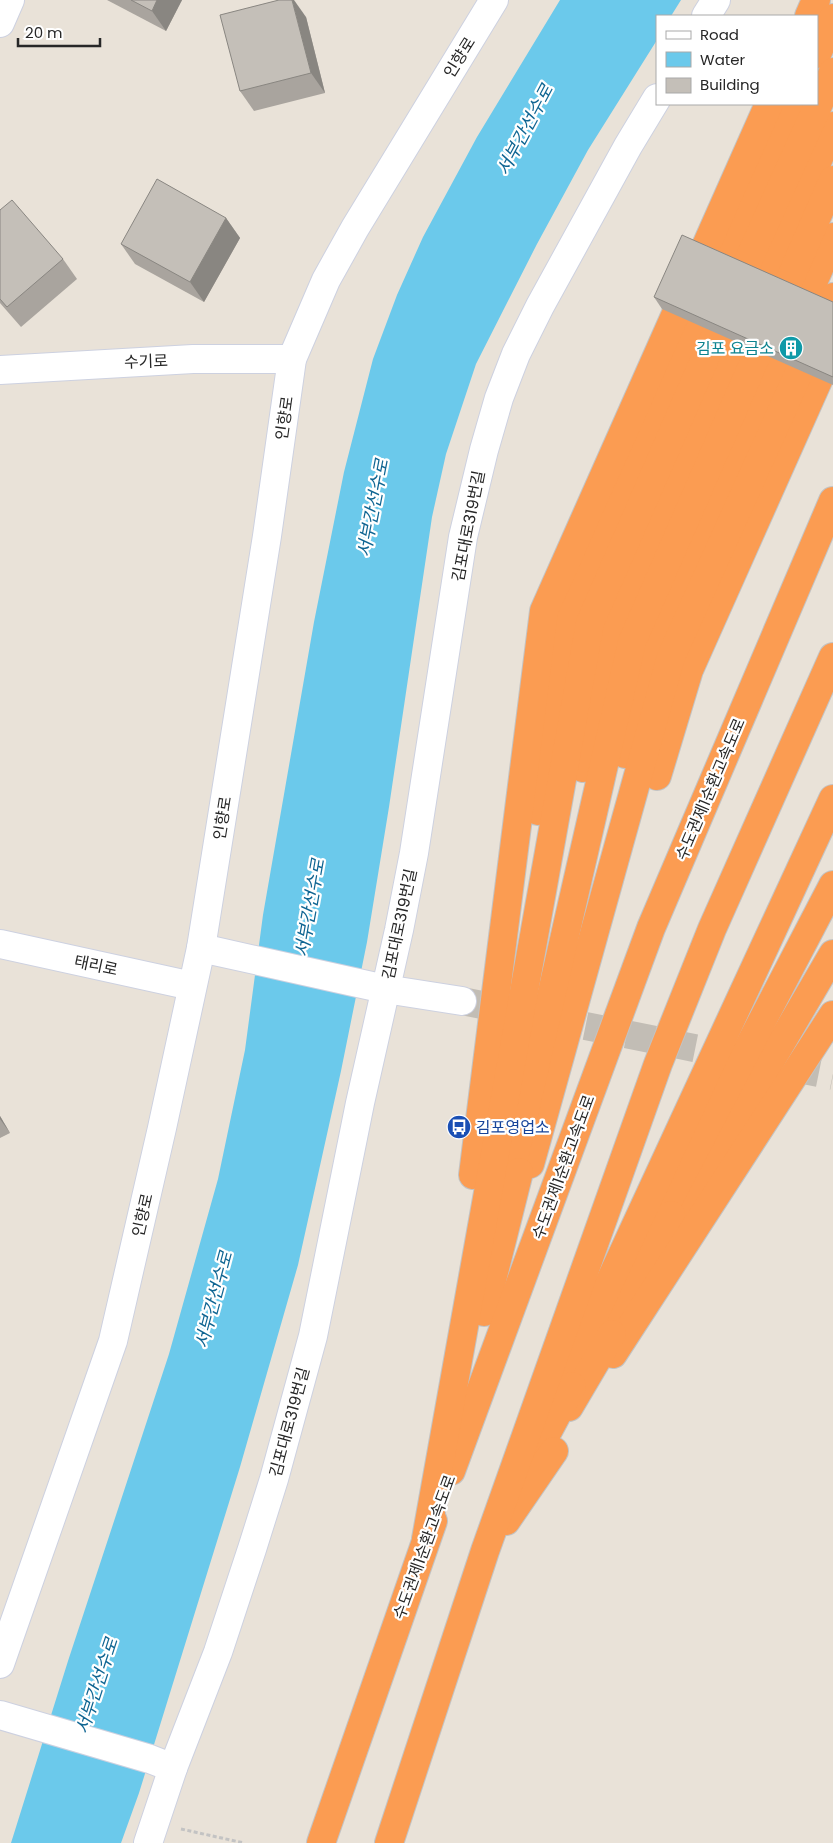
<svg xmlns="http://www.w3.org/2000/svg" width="833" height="1843" viewBox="0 0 833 1843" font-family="Poppins,'Noto Sans KR',sans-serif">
<rect width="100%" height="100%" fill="#e9e2d8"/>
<path fill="#6bc9eb" d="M560 0H681L671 16H657V40L588 150 537 244 476 364 446 454 432 517 389 807 367 942 341 1071 298 1265 240 1467 139 1793 121 1843H11L68 1661 169 1354 218 1179 245 1050 263 915 314 622 344 472 373 359 397 295 423 237 477 137Z"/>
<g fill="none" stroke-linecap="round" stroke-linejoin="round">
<path stroke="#c2bdb5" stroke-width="28" stroke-dasharray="28 14" stroke-linecap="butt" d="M462 1001 833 1076"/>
<g stroke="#cdd1e0" stroke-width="30">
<g id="minor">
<path d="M706 16 716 0"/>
<path d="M0 23 10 0"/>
<path d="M0 370 193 359H292"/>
<path d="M0 944 192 986"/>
<path d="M201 948 385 989 462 1001"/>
<path d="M0 1664 113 1341 162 1128 201 948 267 536 292 359 326 280 355 228 494 0"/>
<path d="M0 1715 150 1759 173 1768"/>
<path d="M148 1843 173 1768 218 1652 252 1549 274 1479 313 1336 360 1103 399 930 414 853 463 537 484 450 499 398 516 354 540 306 628 146 657 98"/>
</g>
</g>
<g stroke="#c3c3c3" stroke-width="30">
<g id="highway">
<path d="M809 16 816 0"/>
<path d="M817 54 833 18"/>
<path d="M625 754 651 652 833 237"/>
<path d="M583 768 610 634 833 126"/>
<path d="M657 776 689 670 833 347"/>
<path d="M538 811 568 614 794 104"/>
<path d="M530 1164 671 657 833 297"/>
<path d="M473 1175 544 611 769 104"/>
<path d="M507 1189 632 642 833 180"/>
<path d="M677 1221 833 954"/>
<path d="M654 1228 833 885"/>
<path d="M484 1312 519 1172"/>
<path d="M597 1348 671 1215"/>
<path d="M613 1354 833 1015"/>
<path d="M555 1400 833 799"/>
<path d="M569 1407 612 1334"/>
<path d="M531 1463 572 1386"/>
<path d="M451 1471 651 928 833 501"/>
<path d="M506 1521 554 1451"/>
<path d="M426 1539 590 623 730 301 833 72"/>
<path d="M321 1843 433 1521"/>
<path d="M389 1843 485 1551 658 1064 712 929 833 657"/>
</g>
</g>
<path stroke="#c3c3c3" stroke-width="3" stroke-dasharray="4 2.5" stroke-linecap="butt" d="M181 1829 244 1843"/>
<use href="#minor" stroke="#fff" stroke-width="28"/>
<use href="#highway" stroke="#fb9c52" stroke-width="28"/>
</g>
<g fill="#a9a49e">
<path d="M107 0H182L166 31Z"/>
<path d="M306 17 325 93 254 111 240 91Z"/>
<path d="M0 210 63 259 77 279 21 327 0 303Z"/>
<path d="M226 218 240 238 204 302 135 264 121 244Z"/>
<path d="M654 297 833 302V385L662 309Z"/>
<path d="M0 1116 10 1133 0 1138Z"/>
</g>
<g fill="#898681">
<path d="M157 0H182L166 31 152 11Z"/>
<path d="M292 0H294L306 17 325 93 311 73Z"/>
<path d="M226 218 240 238 204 302 190 282Z"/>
<path d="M0 1116 10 1133 0 1119Z"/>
</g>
<g fill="#c4bfb8" stroke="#898681">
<path d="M131 0H157L152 11Z"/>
<path d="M279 0H292L311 73 240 91 220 15Z"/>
<path d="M157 179 226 218 190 282 121 244Z"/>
<path d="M12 200 63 259 7 307 0 299V210Z"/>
<path d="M682 235 833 302V377L654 297Z"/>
</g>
<defs>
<g id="building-disc" transform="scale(1.25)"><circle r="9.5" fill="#0f9aa8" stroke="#fff"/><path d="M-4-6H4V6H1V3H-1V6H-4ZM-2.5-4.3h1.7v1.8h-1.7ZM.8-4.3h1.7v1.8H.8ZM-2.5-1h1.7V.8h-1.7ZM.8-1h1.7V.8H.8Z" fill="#fff"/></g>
<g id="bus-disc" transform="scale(1.25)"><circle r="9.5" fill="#1a4fb4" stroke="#fff"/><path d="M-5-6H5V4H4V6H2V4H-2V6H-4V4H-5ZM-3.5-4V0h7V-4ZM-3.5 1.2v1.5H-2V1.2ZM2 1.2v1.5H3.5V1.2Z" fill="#fff"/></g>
</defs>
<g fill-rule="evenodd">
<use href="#building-disc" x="791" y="348"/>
<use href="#bus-disc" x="459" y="1127"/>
</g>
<g text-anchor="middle" stroke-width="4.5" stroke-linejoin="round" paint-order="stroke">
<g font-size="16" fill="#272727" stroke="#fff">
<text transform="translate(459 57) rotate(-58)" y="6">인향로</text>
<text transform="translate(146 361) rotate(-2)" y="6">수기로</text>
<text transform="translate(284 418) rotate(-82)" y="6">인향로</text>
<text transform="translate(468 526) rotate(-79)" y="6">김포대로319번길</text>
<text transform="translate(710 789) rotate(-67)" y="6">수도권제1순환고속도로</text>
<text transform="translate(222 818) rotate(-81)" y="6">인향로</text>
<text transform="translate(399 924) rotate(-78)" y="6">김포대로319번길</text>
<text transform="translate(96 965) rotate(12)" y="6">태리로</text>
<text transform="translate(563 1167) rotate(-70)" y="6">수도권제1순환고속도로</text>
<text transform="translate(142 1215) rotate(-77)" y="6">인향로</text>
<text transform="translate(289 1422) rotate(-75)" y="6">김포대로319번길</text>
<text transform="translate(424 1547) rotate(-70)" y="6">수도권제1순환고속도로</text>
</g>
<g font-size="16" fill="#0d838f" stroke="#fff" text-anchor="end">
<text x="774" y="354">김포 요금소</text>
</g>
<g font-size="16" fill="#164399" stroke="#fff" text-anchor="start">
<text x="476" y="1133">김포영업소</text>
</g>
<g font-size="18" font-style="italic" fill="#0f6592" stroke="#fff">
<text transform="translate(525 130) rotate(-62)" y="6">서부간선수로</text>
<text transform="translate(373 508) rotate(-79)" y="6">서부간선수로</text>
<text transform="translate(310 908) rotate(-80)" y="6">서부간선수로</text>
<text transform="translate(214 1300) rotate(-75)" y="6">서부간선수로</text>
<text transform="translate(97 1686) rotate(-72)" y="6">서부간선수로</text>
</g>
</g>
<rect x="656" y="15" width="162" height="90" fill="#ffffff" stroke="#a9a9a9"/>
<rect x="666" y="31" width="25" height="8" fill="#ffffff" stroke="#a9a9a9"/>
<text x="700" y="40" font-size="15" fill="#272727">Road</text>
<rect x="666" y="52" width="25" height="15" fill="#6bc9eb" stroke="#a9a9a9"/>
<text x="700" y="65" font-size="15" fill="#272727">Water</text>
<rect x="666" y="78" width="25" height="15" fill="#c4bfb8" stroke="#a9a9a9"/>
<text x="700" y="90" font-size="15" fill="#272727">Building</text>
<path d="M18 38v8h82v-8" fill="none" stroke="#272727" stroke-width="2.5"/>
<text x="25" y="38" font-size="15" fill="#272727" stroke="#ffffff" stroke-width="4" paint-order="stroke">20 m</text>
</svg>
